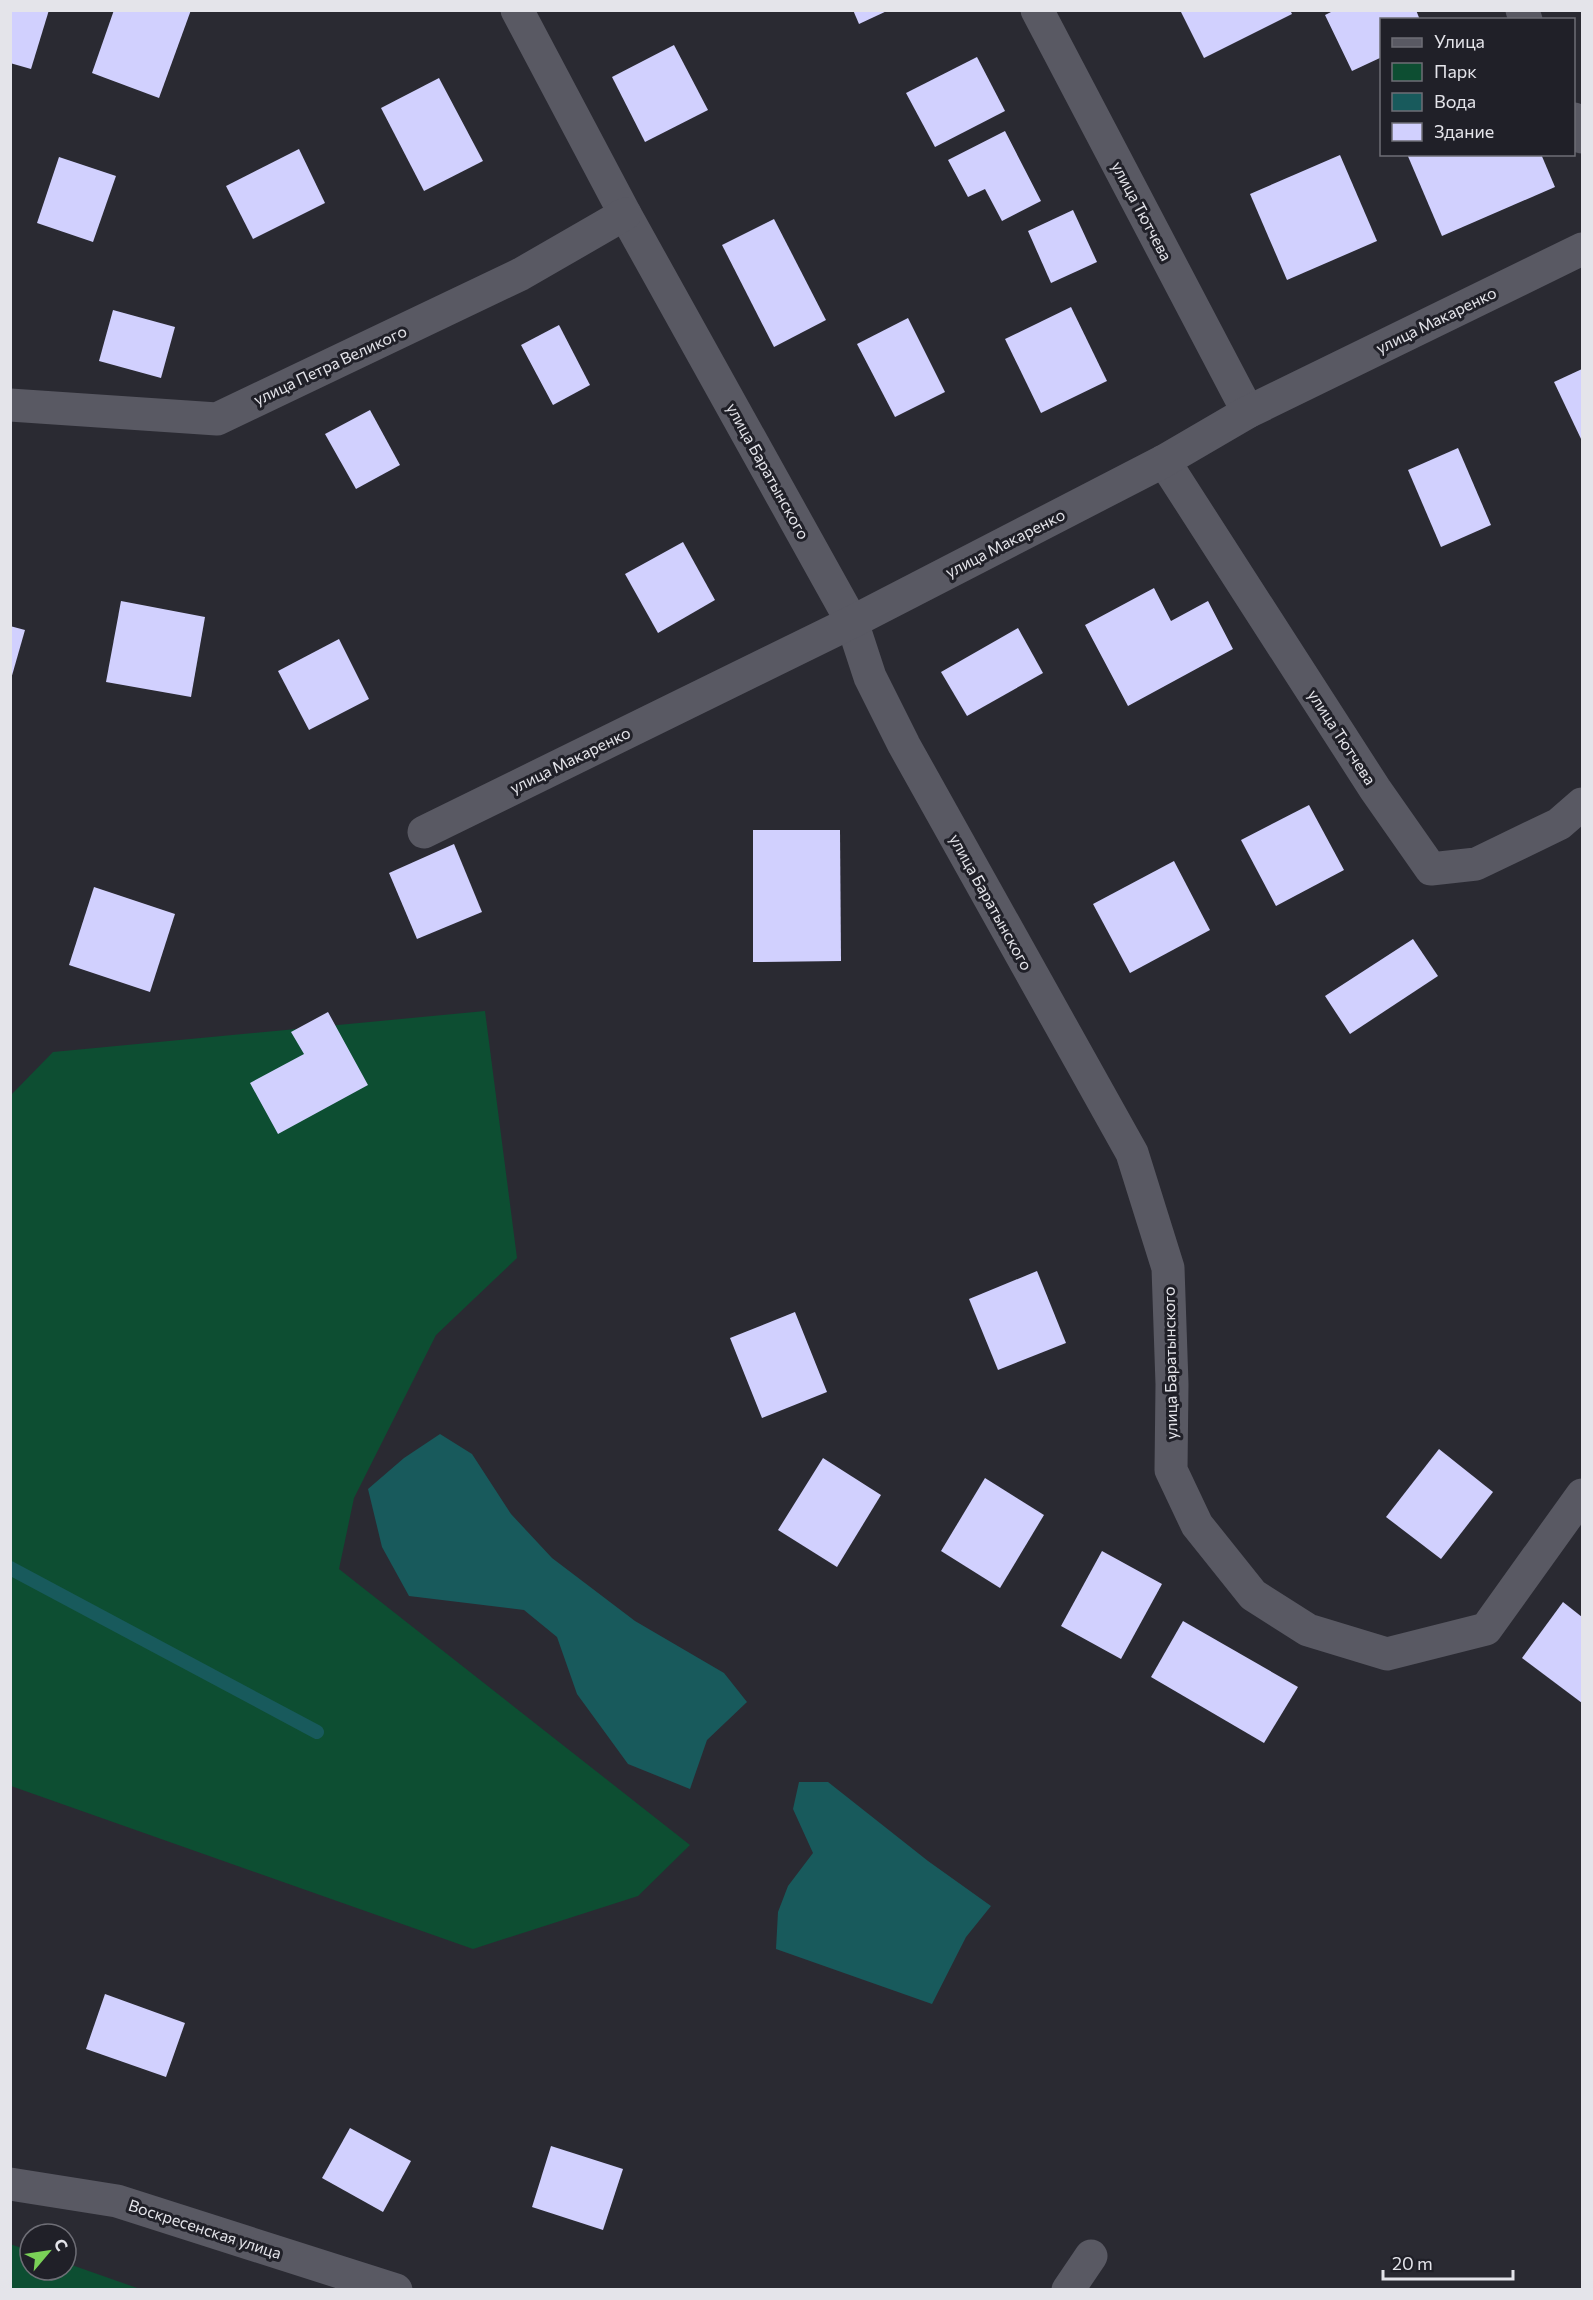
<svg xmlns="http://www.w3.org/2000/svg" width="1593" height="2300" viewBox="0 0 1593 2300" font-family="Commissioner,sans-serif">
<rect width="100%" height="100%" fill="#2a2a32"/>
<g fill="#0d4e32">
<path d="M485 1011 517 1258 436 1335 354 1498 339 1569 690 1845 638 1896 473 1949 11 1786V1095L53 1052Z"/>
<path d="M10 2244 30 2251V2270H66V2263L140 2289H11Z"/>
</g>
<g fill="#185a5c">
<path d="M440 1434 472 1454 511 1514 552 1558 635 1621 724 1673 747 1702 707 1740 690 1789 628 1764 577 1694 557 1637 524 1610 409 1596 382 1547 368 1489 404 1458Z"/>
<path d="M799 1782H828L928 1861 991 1906 966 1937 932 2004 776 1949 778 1912 788 1886 813 1853 793 1809Z"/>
</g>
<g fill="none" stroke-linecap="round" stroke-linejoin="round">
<path stroke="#185a5c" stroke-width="14" d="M10 1568 317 1732"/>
</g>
<g fill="#d1d0fe">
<path d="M10 10H49L31 69 10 63Z"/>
<path d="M114 10H191L159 98 92 73Z"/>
<path d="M853 10H889L859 24Z"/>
<path d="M1180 10H1290L1292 14 1204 58Z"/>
<path d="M1335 10H1416L1420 20H1382V57L1352 71 1325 15Z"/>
<path d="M674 45 708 110 645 142 612 77Z"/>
<path d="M977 57 1005 111 935 147 906 93Z"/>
<path d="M439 78 483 161 424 191 381 108Z"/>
<path d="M1005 131 1041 201 1002 221 985 189 968 197 948 160Z"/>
<path d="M299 149 325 203 253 239 226 186Z"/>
<path d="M1407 154H1541L1555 187 1442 236Z"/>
<path d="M1340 155 1377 241 1287 280 1250 194Z"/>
<path d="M59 157 116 176 93 242 37 223Z"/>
<path d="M1073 210 1097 262 1051 283 1028 231Z"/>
<path d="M774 219 826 320 774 347 722 245Z"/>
<path d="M1071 307 1107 381 1041 413 1005 339Z"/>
<path d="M113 310 175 327 161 378 99 361Z"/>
<path d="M908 318 945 392 895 417 857 344Z"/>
<path d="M559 325 590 385 553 405 521 345Z"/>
<path d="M1582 369V441L1554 382Z"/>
<path d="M370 410 400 465 356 489 325 434Z"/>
<path d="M1458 448 1491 525 1441 547 1408 470Z"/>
<path d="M683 542 715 600 658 633 625 574Z"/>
<path d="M1154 588 1171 621 1208 601 1233 649 1128 706 1085 625Z"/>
<path d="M121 601 205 617 191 697 106 682Z"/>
<path d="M10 626 25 630 11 679H10Z"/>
<path d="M1018 628 1043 673 967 716 941 672Z"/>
<path d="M339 639 369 699 309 730 278 671Z"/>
<path d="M1309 805 1344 870 1276 906 1241 840Z"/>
<path d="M753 830H840L841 961 753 962Z"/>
<path d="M454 844 482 912 417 939 389 873Z"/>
<path d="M1174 861 1210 930 1130 973 1093 904Z"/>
<path d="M94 887 175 914 150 992 69 965Z"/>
<path d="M1413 939 1438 976 1350 1034 1325 996Z"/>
<path d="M328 1012 368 1085 278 1134 250 1083 304 1054 291 1032Z"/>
<path d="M1037 1271 1066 1343 998 1370 969 1299Z"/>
<path d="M795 1312 827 1392 762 1418 730 1338Z"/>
<path d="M1439 1449 1493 1492 1441 1559 1386 1517Z"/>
<path d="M823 1458 881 1495 837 1567 778 1530Z"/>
<path d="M985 1478 1044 1515 1000 1588 941 1551Z"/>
<path d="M1102 1551 1162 1584 1121 1659 1061 1626Z"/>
<path d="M1563 1602 1582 1617V1703L1522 1658Z"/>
<path d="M1183 1621 1298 1687 1264 1743 1151 1677Z"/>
<path d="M105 1994 185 2023 166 2077 86 2049Z"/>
<path d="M350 2128 411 2161 383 2212 322 2178Z"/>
<path d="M551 2146 623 2169 603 2230 532 2207Z"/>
</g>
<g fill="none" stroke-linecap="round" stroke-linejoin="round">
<g stroke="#595963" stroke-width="33">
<path d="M517 10 625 214 852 622 870 677 904 745 1132 1153 1168 1268 1172 1384 1171 1470 1197 1525 1253 1595 1308 1630 1387 1654 1486 1629 1582 1495"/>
<path d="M1037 10 1248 412"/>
<path d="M1522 10 1526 20"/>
<path d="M1574 119 1582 137"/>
<path d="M10 405 217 419 521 274 625 214"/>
<path d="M1164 461 1375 789 1431 869 1476 864 1559 824 1582 804"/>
<path d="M424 832 852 622 1164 461 1248 412 1582 249"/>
<path d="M10 2184 117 2201 396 2290"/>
<path d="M1068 2290 1091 2256"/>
</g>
</g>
<g text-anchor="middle" stroke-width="6" stroke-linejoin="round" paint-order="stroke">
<g font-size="16" fill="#e4e4ea" stroke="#202028">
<text transform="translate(1142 211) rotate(62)" y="6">улица Тютчева</text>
<text transform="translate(1436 320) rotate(-26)" y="6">улица Макаренко</text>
<text transform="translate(330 365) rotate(-25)" y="6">улица Петра Великого</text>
<text transform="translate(768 471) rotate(61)" y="6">улица Баратынского</text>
<text transform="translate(1005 543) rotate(-27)" y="6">улица Макаренко</text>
<text transform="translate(1342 737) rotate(57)" y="6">улица Тютчева</text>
<text transform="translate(570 760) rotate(-26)" y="6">улица Макаренко</text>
<text transform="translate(991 902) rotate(61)" y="6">улица Баратынского</text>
<text transform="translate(1170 1363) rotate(-91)" y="6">улица Баратынского</text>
<text transform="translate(205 2229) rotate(18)" y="6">Воскресенская улица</text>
</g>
</g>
<rect width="1593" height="2300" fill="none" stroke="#e4e4ea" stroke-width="24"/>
<rect x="1380" y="18" width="195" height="138" fill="#202028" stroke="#6e6e76" stroke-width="1.5"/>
<rect x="1392" y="38" width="30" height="9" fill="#595963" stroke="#6e6e76" stroke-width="1.5"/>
<text x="1434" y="48" font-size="18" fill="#e4e4ea">Улица</text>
<rect x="1392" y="63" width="30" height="18" fill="#0d4e32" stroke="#6e6e76" stroke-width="1.5"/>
<text x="1434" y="78" font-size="18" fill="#e4e4ea">Парк</text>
<rect x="1392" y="93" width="30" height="18" fill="#185a5c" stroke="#6e6e76" stroke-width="1.5"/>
<text x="1434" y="108" font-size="18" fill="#e4e4ea">Вода</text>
<rect x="1392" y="123" width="30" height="18" fill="#d1d0fe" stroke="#6e6e76" stroke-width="1.5"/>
<text x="1434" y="138" font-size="18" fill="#e4e4ea">Здание</text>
<g transform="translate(48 2252) rotate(61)"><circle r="28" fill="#202028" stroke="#6e6e76" stroke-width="1.5"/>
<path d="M0-4.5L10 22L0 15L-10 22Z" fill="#7ad157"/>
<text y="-9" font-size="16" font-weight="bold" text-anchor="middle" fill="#e4e4ea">С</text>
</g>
<path d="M1383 2270v9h130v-9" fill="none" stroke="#e4e4ea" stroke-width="3"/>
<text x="1392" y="2270" font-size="18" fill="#e4e4ea" stroke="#202028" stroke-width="4.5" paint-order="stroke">20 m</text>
</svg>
